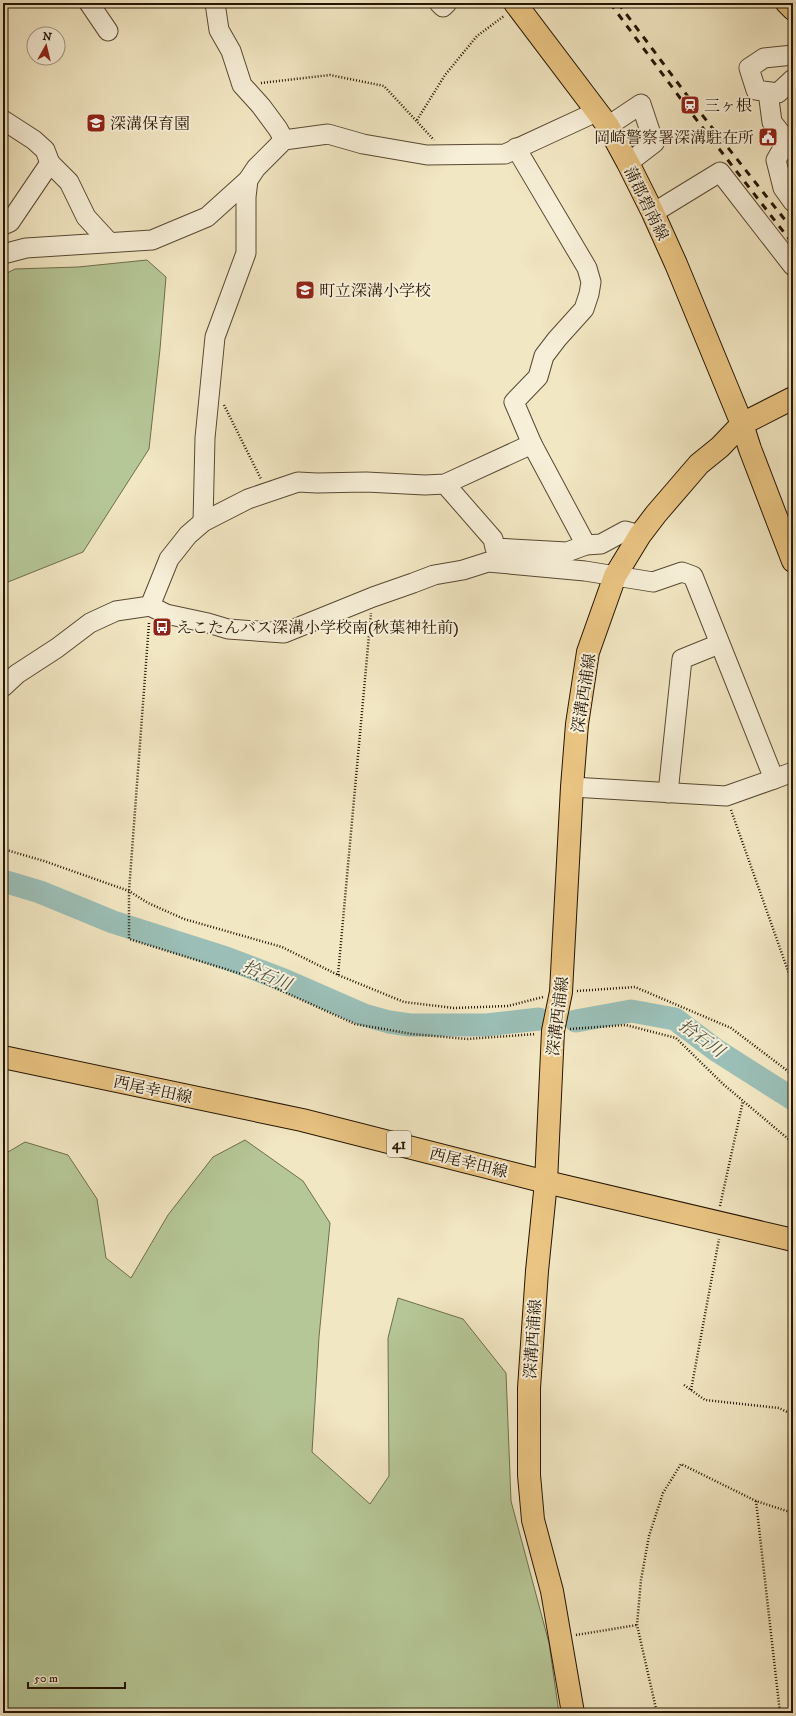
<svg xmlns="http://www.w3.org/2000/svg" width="796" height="1716" viewBox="0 0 796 1716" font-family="'IM FELL DW Pica','Noto Serif JP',serif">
<rect width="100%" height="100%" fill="#f2e7c3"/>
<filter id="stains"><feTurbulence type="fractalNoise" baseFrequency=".005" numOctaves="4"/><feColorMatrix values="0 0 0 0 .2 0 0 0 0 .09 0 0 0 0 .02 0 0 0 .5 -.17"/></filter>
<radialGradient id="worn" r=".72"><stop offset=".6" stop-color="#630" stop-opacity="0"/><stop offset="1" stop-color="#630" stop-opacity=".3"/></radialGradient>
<g fill="#b6c797" stroke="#6e6e4c">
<path d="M147 260 166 277 160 349 149 449 83 552 3 584V275L15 269 78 267Z"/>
<path d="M245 1140 303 1181 330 1223 319 1337 312 1452 370 1504 389 1476 388 1338 398 1298 463 1319 506 1373 511 1501 549 1643 559 1713H3V1155L25 1142 68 1155 97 1199 106 1258 131 1278 168 1215 213 1157Z"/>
</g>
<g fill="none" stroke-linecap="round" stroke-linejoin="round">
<g stroke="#9bbfb7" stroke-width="23">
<path d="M3 881 40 892 113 922 226 958 284 980 364 1015 389 1022 410 1025H486L539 1019"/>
<path d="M576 1021 631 1011 675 1019 716 1050 793 1099"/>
</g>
<g stroke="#584932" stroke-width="21">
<g id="minor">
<path d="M89 3 108 31"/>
<path d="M215 3 219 30 231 51 242 85 261 106 278 129 284 140"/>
<path d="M439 3 443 7 447 3"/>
<path d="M793 55 764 58 749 68 756 90 778 93 793 79"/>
<path d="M768 92 772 122 787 141 776 160 783 188 793 202"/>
<path d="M3 120 34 140 45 150 50 163 69 182 86 217 109 242"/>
<path d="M608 126 641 104 654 143 628 163"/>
<path d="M653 213 720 172 793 266"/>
<path d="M3 225 10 222 50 163"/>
<path d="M3 254 26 248 152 240 207 217 248 180 256 168 284 140 328 134 363 144 427 155 505 154 596 112"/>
<path d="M532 444 586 545"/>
<path d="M445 484 493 539 495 548 567 552 586 545 601 544 625 531 640 535"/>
<path d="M203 522 205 438 215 337 246 253V197L248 180"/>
<path d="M150 606 169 559 188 535 203 522 248 499 298 482 317 483 366 482 425 485 445 484 532 444 514 402 538 377 544 356 557 339 584 309 589 294 591 282 587 268 516 148"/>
<path d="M3 687 17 674 57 648 90 623 116 611 150 606 166 614 208 623 228 629 284 633 373 597 413 583 434 575 463 570 488 562 585 571 653 582 682 572 693 576 774 779 793 772"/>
<path d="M572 787 726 796 774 779"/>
<path d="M668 793 682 659 719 644"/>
</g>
</g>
<g stroke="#251401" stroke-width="24">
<g id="major">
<path d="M515 3 608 126 628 163 653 213 676 264 742 424 750 449 793 561"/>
<path d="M3 1057 302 1120 546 1182 793 1240"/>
<path d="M573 1713 552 1591 533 1520 529 1475V1388L537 1271 546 1182 553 1031 561 992 572 787 577 724 588 652 615 576 640 535 656 514 699 464 720 447 742 424 793 398"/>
</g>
</g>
<g stroke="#251401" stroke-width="24">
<path id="highway" d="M787 3 793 9"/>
</g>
<g stroke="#251401" stroke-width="2.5" stroke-dasharray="1 2" stroke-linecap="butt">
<path d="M261 83 330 75 384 86 434 140"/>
<path d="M417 120 445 75 477 36 504 16"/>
<path d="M224 405 261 479"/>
<path d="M149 623 129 891V939L251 977 355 1024 412 1034 467 1039 536 1034"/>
<path d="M731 810 793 985"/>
<path d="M3 849 44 861 129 891 148 903 184 919 282 947 338 975 404 1002 454 1008 508 1006 543 997"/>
<path d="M338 975 371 613"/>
<path d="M577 991 635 987 731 1028 793 1075"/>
<path d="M570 1029 626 1025 676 1038 723 1084 793 1143"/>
<path d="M720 1206 743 1101"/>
<path d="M684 1385 705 1400 779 1408 793 1415"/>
<path d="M691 1390 719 1239"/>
<path d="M756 1501 780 1713"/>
<path d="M576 1635 637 1625"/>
<path d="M657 1713 637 1625 641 1580 649 1536 663 1493 681 1464 756 1501 793 1513"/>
<path d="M787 1713 793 1711"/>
</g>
<use href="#minor" stroke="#f7efd8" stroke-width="19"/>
<use href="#major" stroke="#e9c482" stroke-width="22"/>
<use href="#highway" stroke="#e9c482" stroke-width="22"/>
<g stroke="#251401" stroke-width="3" stroke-dasharray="7 7" stroke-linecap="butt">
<path d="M610 3 689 110 793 244"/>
<path d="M618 3 695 106 793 230"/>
</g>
</g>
<defs>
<g id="station-square" transform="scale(1)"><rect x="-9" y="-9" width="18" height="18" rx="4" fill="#8f2418" stroke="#f7efd8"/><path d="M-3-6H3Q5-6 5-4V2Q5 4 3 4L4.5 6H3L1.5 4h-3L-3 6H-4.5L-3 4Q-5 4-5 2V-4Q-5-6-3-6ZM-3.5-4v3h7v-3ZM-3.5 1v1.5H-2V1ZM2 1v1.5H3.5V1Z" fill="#fff"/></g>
<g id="school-square" transform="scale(1)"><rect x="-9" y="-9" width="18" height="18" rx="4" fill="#8f2418" stroke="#f7efd8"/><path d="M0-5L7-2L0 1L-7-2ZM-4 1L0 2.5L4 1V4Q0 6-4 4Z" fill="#fff"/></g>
<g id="civic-square" transform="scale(1)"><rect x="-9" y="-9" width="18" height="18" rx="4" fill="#8f2418" stroke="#f7efd8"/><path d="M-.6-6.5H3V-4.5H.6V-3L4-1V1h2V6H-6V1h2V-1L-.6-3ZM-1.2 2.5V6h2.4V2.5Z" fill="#fff"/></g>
<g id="bus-square" transform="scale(1)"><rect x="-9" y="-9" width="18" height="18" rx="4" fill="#8f2418" stroke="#f7efd8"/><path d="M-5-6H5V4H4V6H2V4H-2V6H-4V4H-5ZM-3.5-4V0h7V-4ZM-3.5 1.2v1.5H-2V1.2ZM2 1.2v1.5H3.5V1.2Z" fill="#fff"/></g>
</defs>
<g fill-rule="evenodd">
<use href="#station-square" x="690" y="105"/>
<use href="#school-square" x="96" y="123"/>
<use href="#civic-square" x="768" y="137"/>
<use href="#school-square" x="305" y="290"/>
<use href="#bus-square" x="162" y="627"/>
</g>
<g text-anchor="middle" stroke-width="4" stroke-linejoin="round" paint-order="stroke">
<rect fill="#f7efd8" stroke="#645642" stroke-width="1" x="387" y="1131" width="24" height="26" rx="3"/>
<g font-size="15" font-weight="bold" fill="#251401">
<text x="399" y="1149">41</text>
</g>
<g font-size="16" fill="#251401" stroke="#f7efd8" text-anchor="start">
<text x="704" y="111">三ヶ根</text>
<text x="110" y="129">深溝保育園</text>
<text x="754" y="143" text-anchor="end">岡崎警察署深溝駐在所</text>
<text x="319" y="296">町立深溝小学校</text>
<text x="176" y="633">えこたんバス深溝小学校南(秋葉神社前)</text>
</g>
<g font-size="16" fill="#251401" stroke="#f7efd8">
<text transform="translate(647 203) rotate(64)" y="6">蒲郡碧南線</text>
<text transform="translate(583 693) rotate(-81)" y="6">深溝西浦線</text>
<text transform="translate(557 1016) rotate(-83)" y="6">深溝西浦線</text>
<text transform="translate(153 1089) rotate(12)" y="6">西尾幸田線</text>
<text transform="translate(469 1162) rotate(14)" y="6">西尾幸田線</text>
<text transform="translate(532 1339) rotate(-86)" y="6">深溝西浦線</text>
</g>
<g font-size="17" font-style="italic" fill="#4e5041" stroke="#f7efd8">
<text transform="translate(267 975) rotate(23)" y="6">拾石川</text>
<text transform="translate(702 1038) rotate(36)" y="6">拾石川</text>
</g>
</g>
<rect width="796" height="1716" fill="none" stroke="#f2e7c3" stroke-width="16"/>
<rect x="4" y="4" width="788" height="1708" fill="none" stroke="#251401" stroke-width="2"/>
<rect x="8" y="8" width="780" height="1700" fill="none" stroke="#251401"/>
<g transform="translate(46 46) rotate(8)"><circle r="19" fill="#f7efd8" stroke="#a39782"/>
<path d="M0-3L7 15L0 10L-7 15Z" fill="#8f2418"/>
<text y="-6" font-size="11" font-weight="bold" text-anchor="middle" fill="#251401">N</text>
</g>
<path d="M28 1682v6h97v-6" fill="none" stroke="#251401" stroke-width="2"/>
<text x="34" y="1682" font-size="12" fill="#251401" stroke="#f7efd8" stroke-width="3" paint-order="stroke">50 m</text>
<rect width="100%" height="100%" filter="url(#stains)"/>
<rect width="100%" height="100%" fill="url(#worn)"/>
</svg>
